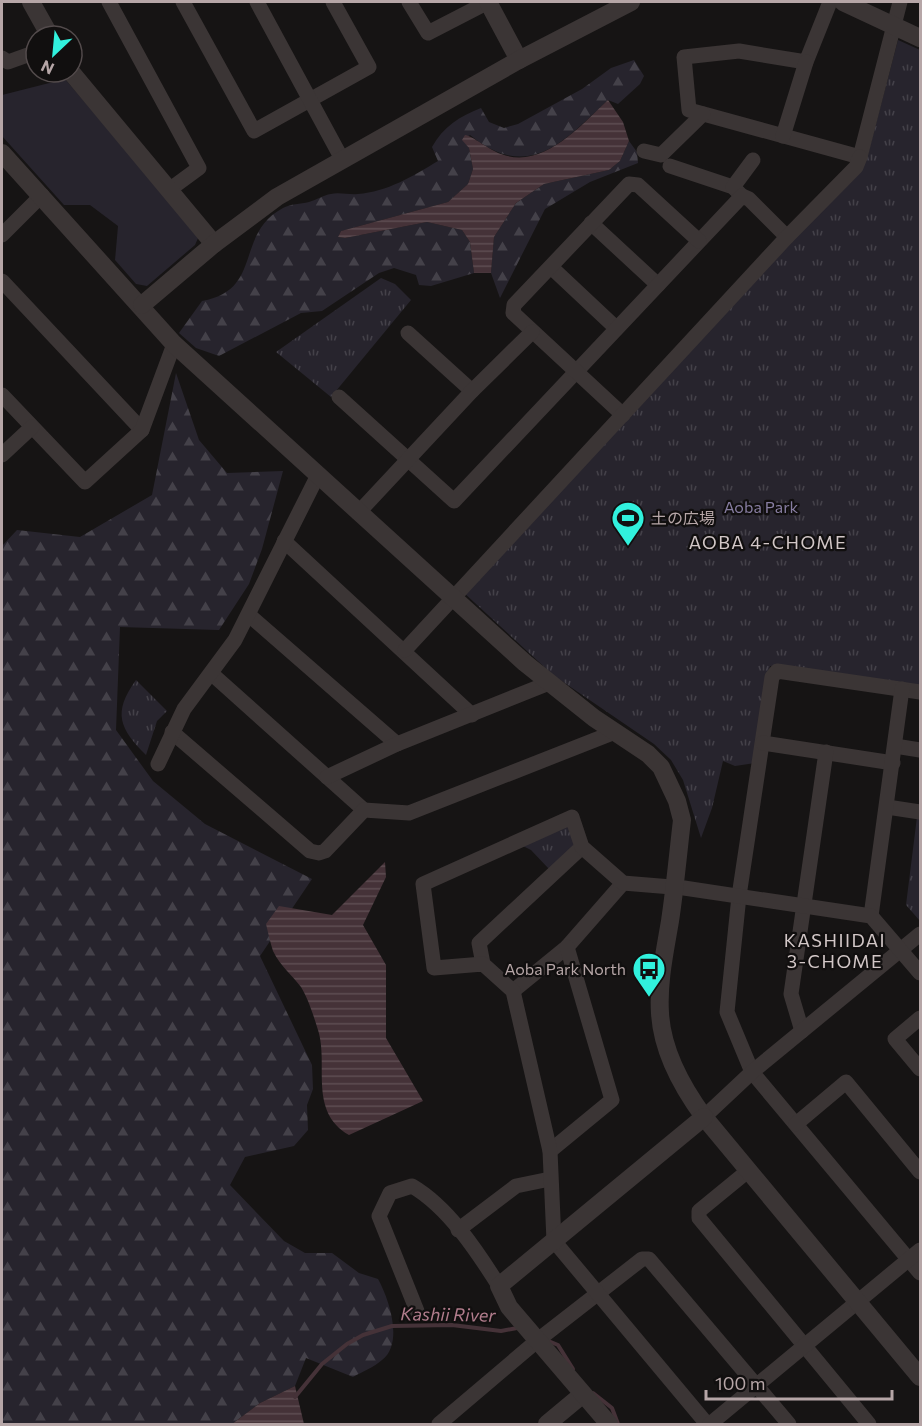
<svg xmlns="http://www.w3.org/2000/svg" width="922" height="1426" viewBox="0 0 922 1426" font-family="Commissioner,'Noto Sans JP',sans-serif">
<defs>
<pattern id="forest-firs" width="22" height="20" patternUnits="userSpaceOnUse" patternTransform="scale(1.5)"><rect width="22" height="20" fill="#27242d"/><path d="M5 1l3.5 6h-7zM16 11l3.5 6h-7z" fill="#444149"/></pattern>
<pattern id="park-tufts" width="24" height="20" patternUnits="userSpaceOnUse" patternTransform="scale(1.5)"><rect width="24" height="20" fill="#27242d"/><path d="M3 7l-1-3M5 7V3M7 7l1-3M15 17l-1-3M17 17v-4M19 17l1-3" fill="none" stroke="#444149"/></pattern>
<pattern id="water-rules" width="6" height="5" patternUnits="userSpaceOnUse" patternTransform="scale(1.5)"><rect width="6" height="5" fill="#453238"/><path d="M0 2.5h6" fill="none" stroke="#5e4d52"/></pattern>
</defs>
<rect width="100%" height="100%" fill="#161414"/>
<path fill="#27242d" d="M65 79 199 236 195 245 147 286 136 284 115 260 118 226 90 205H64L2 136V95Z"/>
<g fill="url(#forest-firs)">
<path d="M634 60 644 76 640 84 618 104 608 100C563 142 529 183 470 135L463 140 469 148 473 169 468 184 448 202 341 231 338 237 345 238 427 222 462 230 470 242 474 273 431 286 419 285 416 275 394 268 379 273 322 311 301 313 219 356 196 348 179 333 202 301C264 290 234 234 283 208 290 204 301 204 309 202 317 200 323 195 331 194 339 192 349 195 358 194 387 192 413 176 438 161L432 147C443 127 460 116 481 108L489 122 504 128 518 124 582 89 611 68Z"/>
<path d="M629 141 637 152 638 163 590 182 545 209 500 298 491 273 494 237 516 203 544 184 609 170 620 161Z"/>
<path d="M176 373 199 440 227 473 283 471 262 549 249 584 219 630 120 627 116 730 153 781 205 824 312 879 260 956 312 1065 313 1089 307 1105 308 1130 294 1146 245 1157 230 1185 284 1241 305 1253H332L359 1273 378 1279C389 1299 404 1343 382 1360 374 1367 362 1372 353 1377L306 1358 295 1386 260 1403 232 1424H2V546L17 530 80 537 152 495Z"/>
</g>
<g fill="url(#park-tufts)">
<path d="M898 40 920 50V687L770 666 755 763 735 766 723 761 712 808 701 838 683 780 671 760 654 744 553 675 462 591 868 154Z"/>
<path d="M381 278 395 284 411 300 331 397 276 352Z"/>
<path d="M136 680 167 711 157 721 146 755C120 729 112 713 136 680Z"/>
<path d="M917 817 920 818V921L906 905Z"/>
<path d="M567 824 575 845 549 869 531 850 521 845Z"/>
</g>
<g fill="url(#water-rules)">
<path d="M608 100 623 122 629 141 620 161 609 170 544 184 516 203 494 237 491 273H474L470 242 462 230 427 222 345 238 338 237 341 231 448 202 468 184 473 169 469 148 462 140 465 135C473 136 489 150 501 154 543 170 580 126 608 100Z"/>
<path d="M385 862 386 877 363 925 386 965V1038L423 1101 349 1135C308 1111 329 1065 318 1030 314 1017 308 998 301 987 292 975 281 967 273 951 270 942 268 932 266 924L279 906 332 915Z"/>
<path d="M295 1386 304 1424H232L260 1403Z"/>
</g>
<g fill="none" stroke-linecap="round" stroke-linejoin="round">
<g stroke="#453238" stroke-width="4">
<path d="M546 1340 558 1345 573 1369"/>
<path d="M593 1393 612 1408 618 1424"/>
<path d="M295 1397 322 1364 347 1344 363 1335 392 1326 452 1325 501 1331 517 1328"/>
</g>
<g stroke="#3b3535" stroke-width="15">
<path d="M109 2 199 168 169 190"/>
<path d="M183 2 254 131 369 67 333 2"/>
<path d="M257 2 342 159"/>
<path d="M409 2 428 33 488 2"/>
<path d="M830 2 806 62 739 51 684 57 689 110 860 157 900 2"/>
<path d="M2 58 8 62 36 52"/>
<path d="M783 136 806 62"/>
<path d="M644 151 661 155 703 114"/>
<path d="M670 166 733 187 742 196"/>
<path d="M733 187 753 160"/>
<path d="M591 223 658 285"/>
<path d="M2 235 42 195"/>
<path d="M551 267 616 328"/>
<path d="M2 281 142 430"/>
<path d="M408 333 472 391"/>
<path d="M2 395 85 482 142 430 174 344"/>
<path d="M339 397 454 501 742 196 749 199 787 237"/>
<path d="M623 415 513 313 514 305 629 184 638 185 699 241"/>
<path d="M2 455 32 427"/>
<path d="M358 513 472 391 532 332"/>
<path d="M284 541 472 715"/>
<path d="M249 615 397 744"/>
<path d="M405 650 787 237 856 167 860 157"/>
<path d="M212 674 364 810"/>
<path d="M920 692 777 671 772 677 739 896 727 1012 752 1072 920 1273"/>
<path d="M172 732 310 851 319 853 325 851 364 810 409 813 615 732"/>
<path d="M763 743 893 763"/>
<path d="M895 746 920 750"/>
<path d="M158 764 184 709 235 640 318 475"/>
<path d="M327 777 397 744 549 683"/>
<path d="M887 807 920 812"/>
<path d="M871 916 902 689"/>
<path d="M483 964 479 943 582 847"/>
<path d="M513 991 567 947 623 883"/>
<path d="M920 1018 895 1039 920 1069"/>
<path d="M802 1031 791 994 826 752"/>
<path d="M704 1117 752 1072 920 934"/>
<path d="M796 1124 846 1082 920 1172"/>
<path d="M550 1151 612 1100 567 947"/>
<path d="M749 1170 699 1211V1218L869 1424"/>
<path d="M458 1230 516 1186 550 1179"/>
<path d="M417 1311 379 1216 390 1193 412 1186C448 1207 477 1251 499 1286"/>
<path d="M439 1424 538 1340 642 1259H649L789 1424"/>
<path d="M707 1424 554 1241 550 1151 513 991 483 964 434 968 423 884 572 817 582 847 623 883 684 888 871 916 920 973"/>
<path d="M710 1424 920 1250"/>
</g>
<g stroke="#3b3535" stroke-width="18">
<path d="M31 2 50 36"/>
<path d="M488 2 519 60"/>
<path d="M843 2 920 38"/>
<path d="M71 72 214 244"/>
<path d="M2 153 174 344 525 663 594 718 648 754 661 767 677 801 682 820C678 854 675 888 670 921 665 951 658 982 660 1013 662 1051 682 1087 704 1117L920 1377"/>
<path d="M142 305 214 244 277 197 519 60 631 2"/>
<path d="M547 1424 583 1394"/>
<path d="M609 1424 509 1307 499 1286 704 1117"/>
</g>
</g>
<defs>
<g id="stadium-pin" transform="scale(1.725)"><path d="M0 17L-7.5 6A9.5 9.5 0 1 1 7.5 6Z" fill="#31f1dd" stroke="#110f0f"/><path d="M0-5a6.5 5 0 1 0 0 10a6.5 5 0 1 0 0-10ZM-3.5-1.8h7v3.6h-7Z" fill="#111"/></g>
<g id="bus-pin" transform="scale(1.725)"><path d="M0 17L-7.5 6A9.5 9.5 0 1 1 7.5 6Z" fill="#31f1dd" stroke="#110f0f"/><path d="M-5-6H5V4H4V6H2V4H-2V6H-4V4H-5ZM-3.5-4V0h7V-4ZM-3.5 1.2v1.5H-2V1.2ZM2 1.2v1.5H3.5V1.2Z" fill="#111"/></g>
</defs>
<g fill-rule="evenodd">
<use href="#stadium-pin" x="628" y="518"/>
<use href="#bus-pin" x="649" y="969"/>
</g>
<g text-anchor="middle" stroke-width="4.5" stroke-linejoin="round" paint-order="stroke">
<g font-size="16" fill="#877da1" stroke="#110f0f">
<text x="761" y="513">Aoba Park</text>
</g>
<g font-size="16" fill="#b6a6a7" stroke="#110f0f" text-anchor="start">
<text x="651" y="524">土の広場</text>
<text x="626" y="975" text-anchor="end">Aoba Park North</text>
</g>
<g font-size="18" letter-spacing="1.5" fill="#d2c7c7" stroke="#110f0f">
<text x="768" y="549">AOBA 4-CHOME</text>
<text x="835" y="947">KASHIIDAI<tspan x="835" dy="21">3-CHOME</tspan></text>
</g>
<g font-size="18" font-style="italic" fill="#b17c8c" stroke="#110f0f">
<text transform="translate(448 1315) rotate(1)" y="6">Kashii River</text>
</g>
</g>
<rect width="922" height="1426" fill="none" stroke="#b6a6a7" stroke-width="6"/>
<g transform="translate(54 54) rotate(206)"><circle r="28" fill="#110f0f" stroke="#534b4c" stroke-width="1.5"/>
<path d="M0-4.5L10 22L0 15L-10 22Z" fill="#31f1dd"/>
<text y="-9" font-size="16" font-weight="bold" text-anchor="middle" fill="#b6a6a7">N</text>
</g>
<path d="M706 1390v9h186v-9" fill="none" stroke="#b6a6a7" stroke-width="3"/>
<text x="715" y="1390" font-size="18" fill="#b6a6a7" stroke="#110f0f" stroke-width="4.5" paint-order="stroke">100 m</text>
</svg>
